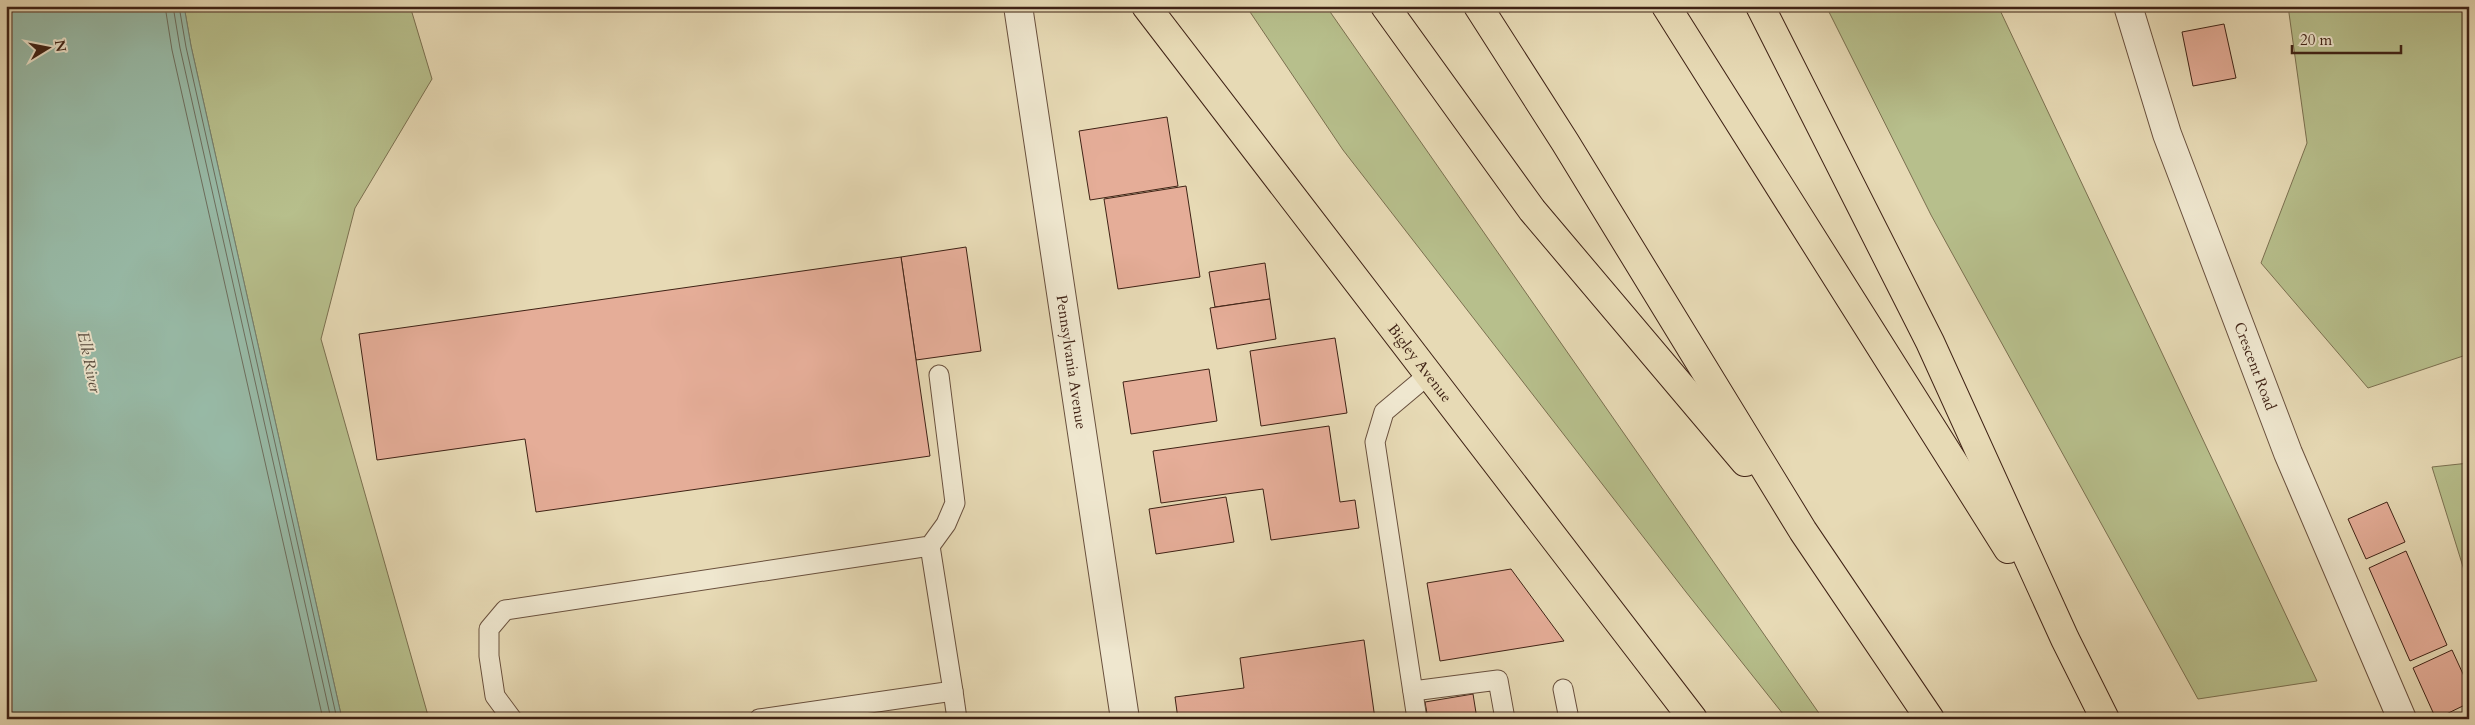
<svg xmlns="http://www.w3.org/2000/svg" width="2475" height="725" viewBox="0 0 2475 725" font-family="Cardo,serif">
<rect width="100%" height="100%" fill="#e7dab5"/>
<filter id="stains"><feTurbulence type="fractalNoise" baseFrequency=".004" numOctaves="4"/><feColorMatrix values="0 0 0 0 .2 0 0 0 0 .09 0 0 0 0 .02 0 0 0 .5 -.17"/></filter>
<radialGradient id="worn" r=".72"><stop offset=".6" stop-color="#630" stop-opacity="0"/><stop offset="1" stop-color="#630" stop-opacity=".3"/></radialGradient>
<g fill="#b7bf8c" stroke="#7b7050">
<path d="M184 6H410L432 79 355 208 321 339 429 719H342L191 46Z"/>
<path d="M1246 6H1326L1823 719H1787L1686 592 1343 150Z"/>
<path d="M1826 6H1998L2317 681 2198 699 1931 215Z"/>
<path d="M2288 6H2469V354L2368 388 2261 263 2307 143Z"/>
<path d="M2469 463V586L2432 467Z"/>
</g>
<path fill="#98bba8" stroke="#747e6d" d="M6 6H184L191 46 342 719H6Z"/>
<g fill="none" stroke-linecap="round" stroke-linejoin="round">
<g stroke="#6c6e5e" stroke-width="1">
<path d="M165 6 172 50 323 719"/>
<path d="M173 6 180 48 331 719"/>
<path d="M179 6 186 47 337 719"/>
</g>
</g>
<g fill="#e5ad98" stroke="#3f2215">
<path d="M2224 24 2236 78 2193 86 2182 32Z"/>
<path d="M1167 117 1178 186 1090 200 1079 131Z"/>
<path d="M1186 186 1200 277 1118 289 1104 199Z"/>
<path d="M966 247 981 351 916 360 901 257Z"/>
<path d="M901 257 930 456 536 512 525 439 377 460 359 334Z"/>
<path d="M1265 263 1270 299 1215 307 1209 272Z"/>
<path d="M1270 299 1276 339 1217 349 1210 308Z"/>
<path d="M1335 338 1347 413 1261 426 1250 351Z"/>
<path d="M1209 369 1217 421 1131 434 1123 382Z"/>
<path d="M1329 426 1340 502 1355 500 1359 528 1271 540 1263 489 1161 503 1153 451Z"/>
<path d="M1226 497 1234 542 1156 554 1149 509Z"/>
<path d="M2387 502 2405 542 2366 559 2348 519Z"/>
<path d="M2406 551 2447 645 2410 661 2369 568Z"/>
<path d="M1511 569 1564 641 1440 661 1427 583Z"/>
<path d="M1364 640 1375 719H1178L1175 697 1244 688 1240 658Z"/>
<path d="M2452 650 2469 687V703L2436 719 2413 668Z"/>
<path d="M1473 694 1477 719H1428L1425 702Z"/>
</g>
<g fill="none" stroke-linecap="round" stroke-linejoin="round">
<g stroke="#69503d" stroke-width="21">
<g id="service">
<path d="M1563 689 1569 719"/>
<path d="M953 691 957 719"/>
<path d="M1413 691 1498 680 1505 719"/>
<path d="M512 719 495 696 489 656V629L505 610 930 546 946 524 955 503 939 375"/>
<path d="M759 719 953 691 930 546"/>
<path d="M1417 719 1375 442 1384 412 1428 375"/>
</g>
</g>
<g stroke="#69503d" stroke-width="30">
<g id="minor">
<path id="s1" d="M1018 6 1125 719"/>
</g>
</g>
<g stroke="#69503d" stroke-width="30">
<g id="tertiary">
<path id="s2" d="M2128 6 2167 134 2288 453 2402 719"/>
</g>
</g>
<g stroke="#3f2215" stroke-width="30">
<g id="primary">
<path id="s3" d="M1146 6 1693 719"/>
</g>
</g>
<g stroke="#3f2215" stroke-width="30">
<g id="motorway">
<path d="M1385 6 1532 210 1745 462"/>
<path d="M1478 6 1565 142 1803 531 1930 719"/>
<path d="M1666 6 2008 549"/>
<path d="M1760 6 1930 342 2065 639 2105 719"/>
</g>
</g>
<use href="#service" stroke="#efe7cf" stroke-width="19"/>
<use href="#minor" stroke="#efe7cf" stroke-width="28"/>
<use href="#tertiary" stroke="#efe7cf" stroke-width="28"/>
<use href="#primary" stroke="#e7dab5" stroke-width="28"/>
<use href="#motorway" stroke="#e7dab5" stroke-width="28"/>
</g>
<g text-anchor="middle" stroke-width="4" stroke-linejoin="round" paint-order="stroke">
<g font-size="15" fill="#3f2215" stroke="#efe7cf">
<text dy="5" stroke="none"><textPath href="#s1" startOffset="360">Pennsylvania Avenue</textPath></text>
<text dy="5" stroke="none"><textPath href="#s3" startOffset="450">Bigley Avenue</textPath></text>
<text dy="5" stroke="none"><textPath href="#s2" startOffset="382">Crescent Road</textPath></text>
</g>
<g font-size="16" font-style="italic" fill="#55483a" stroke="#efe7cf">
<text transform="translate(90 362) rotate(78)" y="6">Elk River</text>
</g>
</g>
<rect width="2475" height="725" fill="none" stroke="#e7dab5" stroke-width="25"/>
<rect x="8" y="8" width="2460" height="710" fill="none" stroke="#3f2215" stroke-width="2.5"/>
<rect x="12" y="12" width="2450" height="700" fill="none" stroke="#3f2215"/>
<g transform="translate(48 48) rotate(80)" stroke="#efe7cf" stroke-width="4" paint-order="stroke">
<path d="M0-4L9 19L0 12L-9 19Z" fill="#3f2215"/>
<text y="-8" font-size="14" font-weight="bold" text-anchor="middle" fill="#3f2215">N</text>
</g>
<path d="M2292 45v8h109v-8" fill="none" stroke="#3f2215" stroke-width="2.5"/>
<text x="2300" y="45" font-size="15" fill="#3f2215" stroke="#efe7cf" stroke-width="4" paint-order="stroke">20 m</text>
<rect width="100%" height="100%" filter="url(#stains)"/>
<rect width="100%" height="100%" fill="url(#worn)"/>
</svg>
